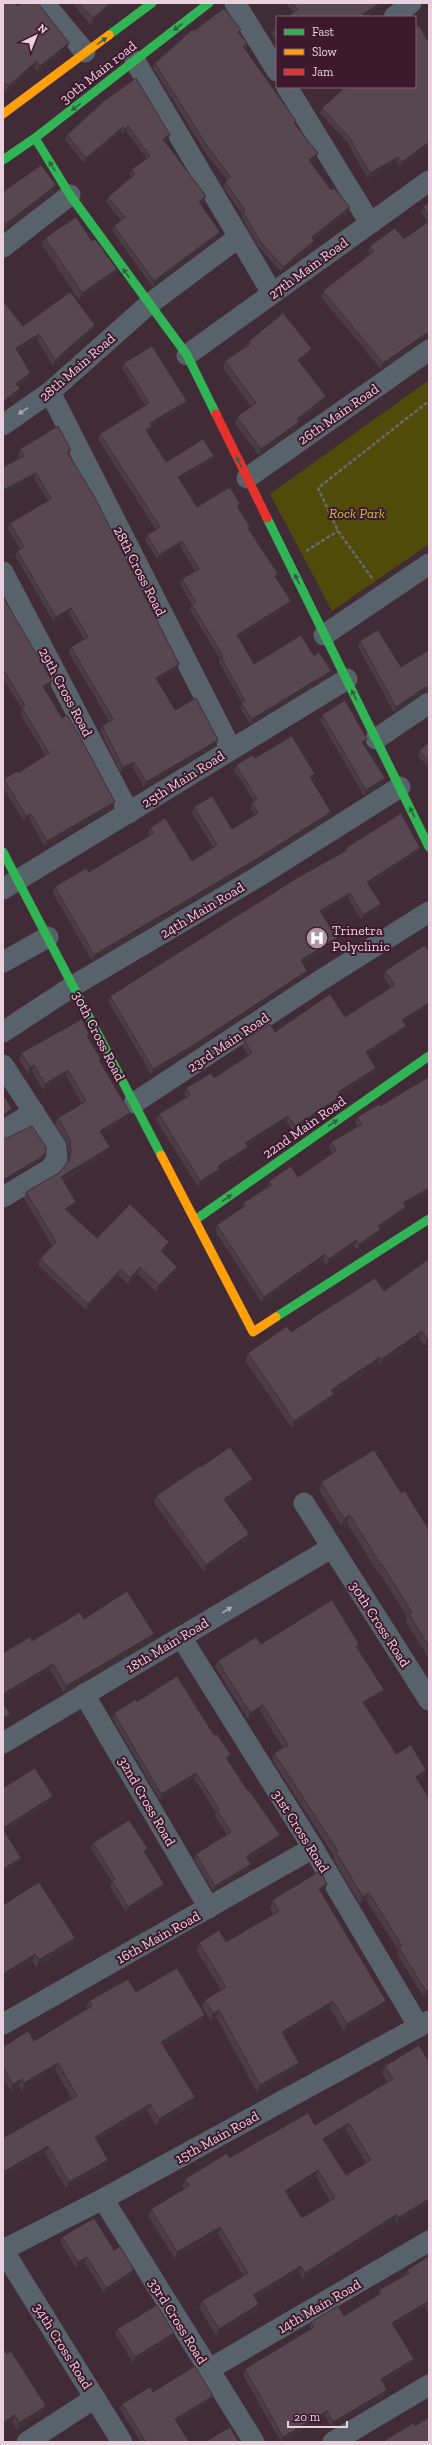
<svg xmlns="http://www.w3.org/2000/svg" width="432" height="2445" viewBox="0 0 432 2445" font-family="'Zilla Slab',serif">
<rect width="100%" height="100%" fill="#412b37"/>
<path fill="#514b09" d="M429 380V544L332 611 270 494Z"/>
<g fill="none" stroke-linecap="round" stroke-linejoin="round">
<g stroke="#696a71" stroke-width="2.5" stroke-dasharray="4 2" stroke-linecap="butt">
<path d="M306 551 338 531"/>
<path d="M372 578 338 531 318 488 429 401"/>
</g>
<g stroke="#58626a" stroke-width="21">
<path d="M44 3 85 52"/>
<path d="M235 3 277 71"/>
<path d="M394 17 411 3"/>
<path d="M135 61 272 293"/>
<path d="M287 87 370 223"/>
<path d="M3 247 70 195"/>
<path d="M187 355 429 181"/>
<path d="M50 392 231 749"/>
<path d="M3 425 50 392 148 305 239 237"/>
<path d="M247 478 429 350"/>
<path d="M3 572 129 813"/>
<path d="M324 635 429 564"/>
<path d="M376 739 429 703"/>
<path d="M3 889 347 679"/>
<path d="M3 962 48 937"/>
<path d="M3 1032 73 986 259 876 400 787"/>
<path d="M3 1065 56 1147 57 1159 50 1169 3 1197"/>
<path d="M134 1103 321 980 429 912"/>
<path d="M3 1131 34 1112"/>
<path d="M304 1503 429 1700"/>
<path d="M181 1637 313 1848 419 2027"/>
<path d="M84 1694 209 1908"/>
<path d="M3 1743 331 1548"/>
<path d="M3 2024 313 1848"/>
<path d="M103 2199 254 2442"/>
<path d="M3 2250 103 2199 429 2021"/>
<path d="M3 2250 122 2442"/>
<path d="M208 2370 429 2241"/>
<path d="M27 2442 95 2398"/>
<path d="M333 2442 429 2385"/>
</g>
<g stroke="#30b455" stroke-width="9">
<path d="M109 35 152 3"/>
<path d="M35 138 70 195 187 355 216 414"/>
<path d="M3 160 35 138 209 3"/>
<path d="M267 518 429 847"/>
<path d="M3 852 161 1155"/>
<path d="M195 1220 429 1056"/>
<path d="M276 1317 429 1219"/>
</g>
<g stroke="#ff9f0a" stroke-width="9">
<path d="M3 114 109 35"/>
<path d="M161 1155 253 1332 276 1317"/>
</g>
<path stroke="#e5322d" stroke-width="9" d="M216 414 267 518"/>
</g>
<g fill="#4c3c45" fill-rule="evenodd">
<path d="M3 3 17 6 67 49 38 72 34 68 6 92 3 89V90Z"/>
<path d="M72 3H116L90 24Z"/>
<path d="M285 3H386L365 17 294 12Z"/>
<path d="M277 26V40L272 34 274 29Z"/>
<path d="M194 31 239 34 247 43 245 49 295 124 316 159 311 162 348 213 313 240 312 247 281 272 258 246 241 217 242 214 223 187 225 182 227 180 207 155 153 68 155 63Z"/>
<path d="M429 43V149L428 150 427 147 400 167 396 162 368 179 347 142 320 113 322 108 345 89Z"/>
<path d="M104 101 168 140 165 142 204 202 201 204 218 238 153 287 112 231 114 226 121 220 106 202 108 197 132 177 130 175 132 169 147 159 126 131 123 134 121 132 84 163 65 140 67 135Z"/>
<path d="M3 192H54L3 232Z"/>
<path d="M429 202V338L422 340 381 369 321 297 323 291 370 254 368 252 370 246 404 239 428 222 421 212 423 207Z"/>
<path d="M45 238 92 241 117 269 114 277 79 300 42 245Z"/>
<path d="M3 301 23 326 95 325 93 331 53 366 37 340 18 352 30 373 28 379 19 386 18 394 3 406Z"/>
<path d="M248 342 310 355 300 363 324 402 299 422 297 428 259 455 235 424 237 417 251 407 223 368 225 361 246 346Z"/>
<path d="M124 363 187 401 185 406 151 426 150 432 148 433 166 462 214 456 212 461 180 480 197 507 239 508 250 527 249 530 276 578 291 601 289 606 239 638 254 664 314 656 329 676 250 724 240 708 242 703 219 662 220 659 190 610 192 605 180 584 182 579 195 571 180 546 158 560 145 540 147 535 156 530 98 439 100 434 145 405 122 368Z"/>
<path d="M20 449 71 450 69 455 179 664 177 669 158 681 175 710 216 745 144 787 132 767 121 773 100 731 102 726 109 721 69 653 71 647 84 639 69 614 54 622 15 556 17 551 20 549 8 529 10 523 48 501 18 454Z"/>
<path d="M3 597 50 687 45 690 113 808 45 847 29 819 24 822 3 787V782L4 779 18 773 45 755 20 714 22 709 3 678Z"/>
<path d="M360 641 401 667 429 650V691L422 693 394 712 358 647Z"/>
<path d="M322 715 367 739 364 745 383 784 364 796 320 720Z"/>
<path d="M429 742V768L418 756 419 751Z"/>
<path d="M255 758 315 774 313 779 311 780 331 812 329 818 253 866 92 961 53 893 55 887 89 872 150 836 148 833 150 828 192 861 213 847 192 813 194 807 232 829 255 815 250 808 252 802 254 801 234 770 236 765Z"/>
<path d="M346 848H420L418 853 369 885 381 904 379 910 361 920 348 898 322 914 335 943 303 963 307 971 305 976 191 1051 151 1074 108 1001 110 996 344 852Z"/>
<path d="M425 945 404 1023 406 1026 403 1032 367 1055 376 1068 374 1073 340 1095 339 1102 293 1132 286 1121 247 1146 248 1147 246 1153 219 1170 218 1174 198 1187 156 1120 159 1114 186 1097 184 1094 186 1088 214 1078 248 1056 242 1046 244 1040 275 1032 345 1017 391 988 383 976 385 971Z"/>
<path d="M88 1038 128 1119 102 1134 108 1154 63 1181 73 1208 68 1211 97 1238 167 1248 163 1253 177 1267 175 1273 156 1292 138 1274 128 1284 118 1275 86 1310 38 1265 40 1259 52 1246 24 1198 26 1192 59 1173 68 1161 69 1158 68 1146 55 1124 58 1118 82 1104 66 1076 43 1090 32 1071 28 1074 19 1059 21 1053Z"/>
<path d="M429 1077V1192L405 1206 404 1212 380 1228 379 1235 357 1250 354 1246 327 1265 323 1260 262 1303 215 1231 217 1225 242 1208 243 1203 267 1187 269 1181 298 1177 332 1153 329 1147 331 1142 358 1127 355 1123 357 1117 380 1106Z"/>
<path d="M429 1259V1343L425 1346 419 1339 379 1366 378 1364 334 1394 331 1401 292 1428 245 1361 248 1353 291 1332 384 1291Z"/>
<path d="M201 1467 250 1486 226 1503 249 1534 247 1541 204 1572 154 1503 156 1496Z"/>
<path d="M321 1482 401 1493 429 1530V1656L428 1657 406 1622 407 1617 379 1572 378 1573 347 1523 341 1526 319 1490Z"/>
<path d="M84 1619 152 1641 64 1693 32 1641Z"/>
<path d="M261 1644H359L358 1648 381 1696 366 1706 396 1754 424 1777 418 1781 429 1995 424 1998 397 1954 398 1950 366 1900 360 1904 333 1859 334 1856 272 1760 274 1753 283 1748 260 1711 248 1719 215 1667 218 1661Z"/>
<path d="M137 1702 229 1761 248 1791 280 1835 278 1841 248 1860 249 1869 213 1891 194 1859 196 1854 227 1835 215 1816 216 1813 194 1778 160 1800 112 1718 114 1713Z"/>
<path d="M93 1843 148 1849 145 1854 162 1889 126 1912 110 1887 112 1882 91 1849Z"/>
<path d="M325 1891 321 1893 386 2001 383 2008 344 2032 330 2009 284 2037 296 2070 257 2092 216 2017 211 2021 202 2007 205 2000 221 1990 196 1950 199 1943 226 1942 273 1914 270 1908 272 1900Z"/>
<path d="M3 1905 75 1938 72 1945 36 1968 32 1961 3 1980Z"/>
<path d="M136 1992 203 2022 163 2046 195 2097 193 2104 156 2126 147 2111 97 2141 106 2167 66 2189 45 2153 3 2177 72 2099 55 2070 22 2091 19 2086 11 2091 3 2078V2047L34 2041 87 2009 86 2008 89 2001Z"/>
<path d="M429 2062V2204L397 2224 395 2221 303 2280 299 2273 256 2299 257 2311 216 2336 199 2308 202 2301 243 2276 218 2234 175 2259 148 2216 151 2209 184 2189 182 2186 185 2179 229 2158 315 2125 388 2082 382 2073 385 2066ZM346 2130 366 2163 346 2175 325 2143ZM316 2177 330 2201 302 2218 287 2195Z"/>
<path d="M62 2237 114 2250 133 2276 104 2293 85 2263 76 2268 60 2242Z"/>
<path d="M429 2256V2313L425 2307 394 2326 414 2359 412 2364 382 2382 385 2396 360 2411 331 2427 325 2416 282 2442H281L243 2375 245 2369 311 2329 310 2327 311 2322 344 2316 378 2295 379 2290 405 2275 407 2270Z"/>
<path d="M117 2329 174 2333 172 2339 133 2363 115 2334Z"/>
<path d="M7 2354 46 2406 43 2413 17 2430 12 2422Z"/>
<path d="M153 2392 211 2401 177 2422 189 2442H141L120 2409 122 2404Z"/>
</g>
<g fill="#3e3138">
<path d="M111 3H116L90 24 93 18Z"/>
<path d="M380 3H386L364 17 363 14Z"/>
<path d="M69 43 67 49 38 72 40 66Z"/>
<path d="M37 61 34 68 6 92 8 86Z"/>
<path d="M6 83 3 89V90V85Z"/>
<path d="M128 126 126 131 123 134 125 129Z"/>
<path d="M123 127 121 132 84 163 86 158Z"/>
<path d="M170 135 168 140 161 144 163 139Z"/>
<path d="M429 142 427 147 400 167 402 162Z"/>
<path d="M318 153 316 159 307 165 309 160Z"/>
<path d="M398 157 396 162 368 179 370 173Z"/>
<path d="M56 185 54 192 3 232 6 224Z"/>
<path d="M206 196 204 202 198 207 199 202Z"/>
<path d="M350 207 348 213 310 243 312 237Z"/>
<path d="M220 232 218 238 153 287 154 281Z"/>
<path d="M314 241 312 247 281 272 283 267Z"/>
<path d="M117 269 114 277 79 300 82 293Z"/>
<path d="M95 325 93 331 53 366 55 360Z"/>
<path d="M429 333V338L422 340 381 369 383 363 424 335Z"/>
<path d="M39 334 37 340 14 354 16 348Z"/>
<path d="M312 349 310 355 295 367 298 360Z"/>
<path d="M30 373 28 379 14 390 16 384Z"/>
<path d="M20 388 18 394 3 406V402Z"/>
<path d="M326 396 324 402 299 422 297 428 259 455 261 449Z"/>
<path d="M187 401 185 406 148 428 150 423Z"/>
<path d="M152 427 150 432 145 435 146 430Z"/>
<path d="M214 456 212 461 176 482 178 477Z"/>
<path d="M36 473 34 479 3 495V490Z"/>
<path d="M182 541 180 546 158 560 159 555Z"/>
<path d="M291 601 289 606 235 640 237 635Z"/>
<path d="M71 608 69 614 54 622 56 617Z"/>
<path d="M179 664 177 669 154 683 156 678Z"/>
<path d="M331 671 329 676 250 724 252 719Z"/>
<path d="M52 681 50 687 41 692 43 686Z"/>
<path d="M429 686V691L422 693 394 712 396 707 424 688Z"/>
<path d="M367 739 365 744 360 747 362 742Z"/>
<path d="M218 740 216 745 144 787 146 782Z"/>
<path d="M134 762 132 767 121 773 123 767Z"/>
<path d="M315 774 313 779 308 782 310 777Z"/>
<path d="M385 778 383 784 364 796 366 790Z"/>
<path d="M115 802 113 808 45 847 47 841Z"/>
<path d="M331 812 329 818 253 866 92 961 94 955Z"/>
<path d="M31 814 29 819 24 822 26 816Z"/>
<path d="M420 848 418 853 365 887 367 882Z"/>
<path d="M350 893 348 898 318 917 320 911Z"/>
<path d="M381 904 379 910 361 920 363 915Z"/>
<path d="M337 938 335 943 299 965 301 960Z"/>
<path d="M307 971 305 976 191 1051 151 1074 153 1069Z"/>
<path d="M429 1003V1007L400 1026 402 1020Z"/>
<path d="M406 1026 403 1032 363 1058 366 1052Z"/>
<path d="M34 1065 32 1071 28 1074 30 1067Z"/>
<path d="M376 1068 374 1073 336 1097 338 1092Z"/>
<path d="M68 1070 66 1076 43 1090 45 1084Z"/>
<path d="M341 1096 339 1102 293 1132 295 1126Z"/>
<path d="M12 1109 10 1112 3 1118V1115Z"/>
<path d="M130 1113 128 1119 98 1137 100 1131Z"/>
<path d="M288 1116 286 1121 243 1149 245 1143Z"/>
<path d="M110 1147 108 1154 58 1183 61 1177Z"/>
<path d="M248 1147 246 1153 219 1170 218 1174 198 1187 200 1181 218 1166Z"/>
<path d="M46 1152 45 1156 42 1160 3 1183V1180Z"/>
<path d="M429 1188V1192L401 1209 403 1203Z"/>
<path d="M76 1202 73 1208 63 1215 65 1209Z"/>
<path d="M406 1207 404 1212 376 1231 378 1226Z"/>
<path d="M381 1229 379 1235 357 1250 359 1244Z"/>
<path d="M356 1240 354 1246 327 1265 329 1259Z"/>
<path d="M169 1242 167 1248 159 1257 161 1251Z"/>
<path d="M325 1254 323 1260 262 1303 264 1297Z"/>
<path d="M140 1267 138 1274 128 1284 130 1278Z"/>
<path d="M177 1267 175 1273 156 1292 159 1285Z"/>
<path d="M121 1269 118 1275 86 1310 88 1304Z"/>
<path d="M422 1331 419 1339 379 1366 382 1359Z"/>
<path d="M429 1338V1343L425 1346 427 1339Z"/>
<path d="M380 1357 378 1364 334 1394 331 1401 292 1428 294 1421 331 1390Z"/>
<path d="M253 1479 250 1486 221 1506 224 1499Z"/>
<path d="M350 1515 347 1523 341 1526 344 1519Z"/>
<path d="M249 1534 247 1541 204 1572 206 1565Z"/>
<path d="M382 1564 379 1572 378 1573 381 1565Z"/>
<path d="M154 1634 152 1641 64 1693 66 1686Z"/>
<path d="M53 1664 50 1671 3 1700V1694Z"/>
<path d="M384 1690 381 1696 361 1709 363 1702Z"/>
<path d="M263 1705 260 1711 248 1719 250 1713Z"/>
<path d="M10 1714 7 1721 3 1724V1718Z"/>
<path d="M231 1755 229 1761 224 1763 226 1758Z"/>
<path d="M426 1770 424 1777 414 1784 416 1777Z"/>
<path d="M196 1773 194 1778 160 1800 161 1794Z"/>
<path d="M53 1796 51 1803 3 1833V1828Z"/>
<path d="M280 1835 278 1841 244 1862 246 1857Z"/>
<path d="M148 1849 146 1854 142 1856 144 1851Z"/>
<path d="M21 1858 19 1865 3 1875V1869Z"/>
<path d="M251 1864 249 1869 213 1891 215 1886Z"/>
<path d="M164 1884 162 1889 126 1912 128 1907Z"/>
<path d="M327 1884 325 1891 316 1897 319 1889Z"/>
<path d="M369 1893 366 1900 360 1904 363 1897Z"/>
<path d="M75 1938 72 1945 36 1968 39 1960Z"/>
<path d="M35 1954 32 1961 3 1980V1974Z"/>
<path d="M429 1990V1995L424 1998 426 1991Z"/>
<path d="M333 2001 330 2009 279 2040 282 2032Z"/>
<path d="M386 2001 383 2008 344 2032 347 2024Z"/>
<path d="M219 2010 216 2017 211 2021 213 2013Z"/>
<path d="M205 2015 203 2022 158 2049 161 2042Z"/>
<path d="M58 2063 55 2070 22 2091 24 2083Z"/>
<path d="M299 2063 296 2070 257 2092 260 2085Z"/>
<path d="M22 2079 19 2086 11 2091 13 2084Z"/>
<path d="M195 2097 193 2104 156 2126 159 2119Z"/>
<path d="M150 2104 147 2111 92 2144 95 2137Z"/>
<path d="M349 2123 346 2130 320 2146 323 2139Z"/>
<path d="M48 2146 45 2153 3 2177V2172Z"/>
<path d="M108 2160 106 2167 66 2189 69 2182Z"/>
<path d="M318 2170 316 2177 282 2198 285 2191Z"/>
<path d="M429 2199V2204L397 2224 399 2217Z"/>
<path d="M5 2203 3 2209V2204Z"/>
<path d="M397 2214 395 2221 303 2280 305 2273Z"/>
<path d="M220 2227 218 2234 175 2259 177 2252Z"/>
<path d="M87 2257 85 2263 76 2268 78 2262Z"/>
<path d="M301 2266 299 2273 251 2302 253 2295Z"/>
<path d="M134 2270 133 2276 104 2293 106 2288Z"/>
<path d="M427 2302 425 2307 390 2328 392 2323Z"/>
<path d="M259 2304 257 2311 216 2336 219 2329Z"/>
<path d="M174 2333 172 2339 133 2363 135 2357Z"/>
<path d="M414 2359 412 2364 379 2385 381 2379Z"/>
<path d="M387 2390 385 2396 360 2411 331 2427 333 2422Z"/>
<path d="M213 2396 211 2401 173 2424 175 2419Z"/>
<path d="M46 2406 43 2413 17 2430 19 2423Z"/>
<path d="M327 2411 325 2416 281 2442 283 2437Z"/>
<path d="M15 2415 12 2422 3 2428V2423Z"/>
</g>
<g fill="#584650" stroke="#3e3138" fill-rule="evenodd">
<path d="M3 3H15L17 6 22 3H38L69 43 40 66 37 61 8 86 6 83 3 85Z"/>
<path d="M79 3H111L93 18Z"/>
<path d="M292 3H380L363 14 365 17H288L298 9Z"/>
<path d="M224 8 241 30 238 32 247 43 243 46 296 121 294 123 318 153 309 160 331 190 334 188 350 207 312 237 314 241 283 267 260 241 243 212 245 210 225 182 231 177 209 149 155 63 193 29 194 31Z"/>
<path d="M277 26V32L274 29Z"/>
<path d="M419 26 429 43V142L402 162 398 157 370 173 349 137 322 108 344 88 345 89 348 87H415V29Z"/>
<path d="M136 78 170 135 163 139 206 196 199 202 220 232 154 281 114 226 125 217 108 197 135 174 132 169 150 156 128 126 125 129 123 127 86 158 67 135 104 101Z"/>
<path d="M41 165 56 185 6 224 3 220V192Z"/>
<path d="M429 202V215L423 207Z"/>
<path d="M76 217 92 241 95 239 117 269 82 293 45 238Z"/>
<path d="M429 221V333L424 335 383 363 323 291 374 251 370 246 395 228 404 239Z"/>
<path d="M70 292 95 325 55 360 39 334 16 348 30 373 16 384 20 388 3 402V301L23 326Z"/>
<path d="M283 313 312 349 298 360 326 396 297 419 299 422 261 449 237 417 256 403 225 361 250 344 248 342Z"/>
<path d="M152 346 187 401 150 423 152 427 146 430 166 462 203 439 214 456 178 477 197 507 230 487 240 504 237 506 250 527 248 528 278 574 275 576 291 601 237 635 254 664 301 635 314 656 319 652 331 671 252 719 241 703 245 701 221 657 223 656 192 605 196 602 182 579 199 569 182 541 159 555 147 535 160 527 100 434 149 403 124 363Z"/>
<path d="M58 426 71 450 67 452 94 496 179 664 156 678 175 710 196 698 218 740 146 782 134 762 123 767 102 726 113 719 71 647 88 637 71 608 56 617 17 551 24 547 10 523 51 499 36 473 3 490V467L24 456 20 449Z"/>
<path d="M3 597 52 681 43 686 62 718 67 715 79 735 115 802 47 841 31 814 26 816 4 779 17 771 18 773 49 753 22 708 25 706 3 669Z"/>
<path d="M378 630 401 667 429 650V686L424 688 396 707 360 641Z"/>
<path d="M345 700 367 739 362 742 385 778 366 790 322 715Z"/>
<path d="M292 736 315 774 310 777 331 812 255 860 94 955 55 887 86 868 89 872 154 833 150 828 165 818 192 861 217 845 194 807 212 796 232 829 258 813 252 802 257 799 236 765 252 755 255 758Z"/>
<path d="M429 742V761L419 751Z"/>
<path d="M401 813 420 848 367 882 381 904 363 915 350 893 320 911 337 938 301 960 307 971 192 1046 153 1069 110 996 297 878 347 850 346 848Z"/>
<path d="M425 945 429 952V1003L402 1020 406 1026 366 1052 376 1068 338 1092 341 1096 295 1126 288 1116 245 1143 248 1147 218 1166 220 1169 200 1181 159 1114 190 1095 186 1088 211 1073 214 1078 252 1053 244 1040 270 1024 275 1032 330 994 345 1017 395 985 385 971Z"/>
<path d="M82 1019 89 1034 87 1036 101 1059 99 1060 130 1113 100 1131 110 1147 61 1177 76 1202 65 1209 97 1238 130 1204 169 1242 161 1251 177 1267 159 1285 140 1267 130 1278 121 1269 88 1304 40 1259 56 1242 26 1192 59 1173 69 1160 71 1152 70 1139 58 1118 86 1101 68 1070 45 1084 34 1065 30 1067 21 1053Z"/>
<path d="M429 1077V1188L403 1203 406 1207 378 1226 381 1229 359 1244 356 1240 329 1259 325 1254 264 1297 217 1225 245 1206 243 1203 271 1185 269 1181 291 1166 298 1177 336 1151 331 1142 362 1124 357 1117 366 1112 379 1104 380 1106Z"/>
<path d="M5 1097 12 1109 3 1115V1098Z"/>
<path d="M32 1126 46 1147V1152L43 1156 3 1180V1138L5 1139Z"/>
<path d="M429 1259V1338L427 1339 422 1331 382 1359 380 1357 331 1390 334 1394 294 1421 248 1353 287 1326 291 1332 375 1278 384 1291Z"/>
<path d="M230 1447 253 1479 224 1499 249 1534 206 1565 156 1496 200 1466 201 1467Z"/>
<path d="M374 1450 401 1493 405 1491 429 1530V1535L428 1536 429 1538V1647L409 1614 412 1613 382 1564 381 1565 350 1515 344 1519 321 1482Z"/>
<path d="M127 1591 154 1634 66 1686 53 1664 3 1694V1653L30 1637 32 1641 80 1612 84 1619Z"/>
<path d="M332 1600 359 1644 356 1646 384 1690 363 1702 396 1754 411 1745 426 1770 416 1777 429 1798V1990L426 1991 399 1948 402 1946 369 1893 363 1897 336 1852 338 1851 274 1753 288 1745 263 1705 250 1713 218 1661 256 1637 261 1644Z"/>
<path d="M177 1676 214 1735 217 1734 231 1755 226 1758 248 1791 249 1790 280 1835 246 1857 251 1864 215 1886 196 1854 231 1832 217 1810 219 1809 196 1773 161 1794 114 1713 136 1699 137 1702Z"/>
<path d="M3 1703 10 1714 3 1718Z"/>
<path d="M35 1768 53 1796 3 1828V1788Z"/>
<path d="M129 1820 148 1849 144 1851 164 1884 128 1907 112 1881 115 1879 93 1843Z"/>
<path d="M3 1829 21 1858 3 1869Z"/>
<path d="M320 1871 327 1884 319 1889 386 2001 347 2024 333 2001 282 2032 299 2063 260 2085 219 2010 213 2013 205 2000 226 1987 199 1943 219 1930 226 1942 279 1911 272 1900Z"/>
<path d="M39 1882 75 1938 39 1960 35 1954 3 1974V1905Z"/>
<path d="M177 1968 205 2015 161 2042 195 2097 159 2119 150 2104 95 2137 108 2160 69 2182 48 2146 3 2172V2138L77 2096 58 2063 24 2083 22 2079 13 2084 3 2067V2047L28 2031 34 2041 92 2006 89 2001 128 1979 136 1992Z"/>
<path d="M419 2045 429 2062V2199L399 2217 397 2214 305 2273 301 2266 253 2295 259 2304 219 2329 202 2301 248 2273 220 2227 177 2252 151 2209 189 2186 185 2179 227 2153 229 2158 308 2113 315 2125 393 2079 385 2066ZM349 2123 371 2160 346 2175 323 2139ZM318 2170 335 2198 302 2218 285 2191Z"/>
<path d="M3 2198 5 2203 3 2204Z"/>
<path d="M94 2218 114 2250 120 2246 134 2270 106 2288 87 2257 78 2262 62 2237Z"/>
<path d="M429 2256V2305L427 2302 392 2323 414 2359 381 2379 387 2390 362 2405 333 2422 327 2411 283 2437 245 2369 314 2327 311 2322 338 2306 344 2316 381 2293 379 2290 409 2273 407 2270Z"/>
<path d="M157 2305 174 2333 135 2357 117 2329Z"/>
<path d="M3 2348 7 2354 11 2351 46 2406 19 2423 15 2415 3 2423Z"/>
<path d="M195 2366 213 2396 175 2419 189 2442H146L122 2404 150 2387 153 2392Z"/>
<path d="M429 2417V2442H382L414 2423 415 2426Z"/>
<path d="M230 2427 239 2442H205Z"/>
</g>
<defs><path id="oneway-solid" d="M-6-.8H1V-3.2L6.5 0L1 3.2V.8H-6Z"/></defs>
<g fill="#385f40">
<use href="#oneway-solid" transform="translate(178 27) rotate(142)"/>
<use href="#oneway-solid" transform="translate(102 41) rotate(-34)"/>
<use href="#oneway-solid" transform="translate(76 107) rotate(142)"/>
<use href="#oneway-solid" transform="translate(52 166) rotate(-122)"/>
<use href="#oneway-solid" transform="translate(126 273) rotate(-125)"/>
<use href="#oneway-solid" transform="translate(239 462) rotate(-116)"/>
<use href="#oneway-solid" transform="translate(297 579) rotate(-116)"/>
<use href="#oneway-solid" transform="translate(354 695) rotate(-116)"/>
<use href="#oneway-solid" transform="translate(412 812) rotate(-116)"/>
<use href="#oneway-solid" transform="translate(333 1123) rotate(-35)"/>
<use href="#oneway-solid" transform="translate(227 1198) rotate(-35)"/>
</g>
<g fill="#b0a5af">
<use href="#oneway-solid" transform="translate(23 411) rotate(145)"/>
<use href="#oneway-solid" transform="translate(227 1610) rotate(-31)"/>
</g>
<defs>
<g id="hospital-disc" transform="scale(1.15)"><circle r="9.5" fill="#af97a3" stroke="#3e192e"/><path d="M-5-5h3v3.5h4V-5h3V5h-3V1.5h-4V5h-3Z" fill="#fff"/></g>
</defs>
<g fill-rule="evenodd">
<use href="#hospital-disc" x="317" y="938"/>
</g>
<g text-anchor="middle" stroke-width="4" stroke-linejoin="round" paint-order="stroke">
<g font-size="14" fill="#ead1dd" stroke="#3e192e">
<text transform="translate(98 72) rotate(-38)" y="5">30th Main road</text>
<text transform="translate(308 268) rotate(-36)" y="5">27th Main Road</text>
<text transform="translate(77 367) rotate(-41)" y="5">28th Main Road</text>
<text transform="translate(338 414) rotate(-35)" y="5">26th Main Road</text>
<text transform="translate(140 571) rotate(63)" y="5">28th Cross Road</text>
<text transform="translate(66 692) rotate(62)" y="5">29th Cross Road</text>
<text transform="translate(183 779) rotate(-32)" y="5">25th Main Road</text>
<text transform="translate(202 910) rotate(-31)" y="5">24th Main Road</text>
<text transform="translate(99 1036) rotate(63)" y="5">30th Cross Road</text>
<text transform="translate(228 1042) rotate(-34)" y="5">23rd Main Road</text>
<text transform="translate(304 1127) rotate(-35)" y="5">22nd Main Road</text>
<text transform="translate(380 1624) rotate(57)" y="5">30th Cross Road</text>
<text transform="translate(167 1645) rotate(-31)" y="5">18th Main Road</text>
<text transform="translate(147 1801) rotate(60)" y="5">32nd Cross Road</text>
<text transform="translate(301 1831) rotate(58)" y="5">31st Cross Road</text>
<text transform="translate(158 1937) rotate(-29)" y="5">16th Main Road</text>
<text transform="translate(217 2137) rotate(-29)" y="5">15th Main Road</text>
<text transform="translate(319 2306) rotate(-30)" y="5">14th Main Road</text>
<text transform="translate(178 2321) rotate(58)" y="5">33rd Cross Road</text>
<text transform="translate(63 2346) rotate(58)" y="5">34th Cross Road</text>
</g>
<g font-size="14" font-style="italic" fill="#cac535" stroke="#3e192e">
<text x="357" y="518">Rock Park</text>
</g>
<g font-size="14" fill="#ead1dd" stroke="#3e192e" text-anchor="start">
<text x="332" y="935">Trinetra<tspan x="332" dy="16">Polyclinic</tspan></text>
</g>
</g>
<rect width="432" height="2445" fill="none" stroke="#ead1dd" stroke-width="8"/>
<rect x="276" y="16" width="140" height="72" fill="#3e192e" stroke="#836374"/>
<rect x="284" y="29" width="20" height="6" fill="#30b455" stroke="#836374"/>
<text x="312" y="36" font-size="12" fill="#ead1dd">Fast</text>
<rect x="284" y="49" width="20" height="6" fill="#ff9f0a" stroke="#836374"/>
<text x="312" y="56" font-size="12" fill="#ead1dd">Slow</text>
<rect x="284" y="69" width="20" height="6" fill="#e5322d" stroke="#836374"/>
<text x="312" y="76" font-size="12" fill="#ead1dd">Jam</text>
<g transform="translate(36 36) rotate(43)" stroke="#3e192e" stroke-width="3" paint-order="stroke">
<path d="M0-3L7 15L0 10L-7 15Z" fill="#ead1dd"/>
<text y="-6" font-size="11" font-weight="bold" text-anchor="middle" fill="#ead1dd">N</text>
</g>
<path d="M288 2421v6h59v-6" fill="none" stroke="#ead1dd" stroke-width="2"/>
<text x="294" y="2421" font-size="12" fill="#ead1dd" stroke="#3e192e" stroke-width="3" paint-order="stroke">20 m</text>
</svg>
